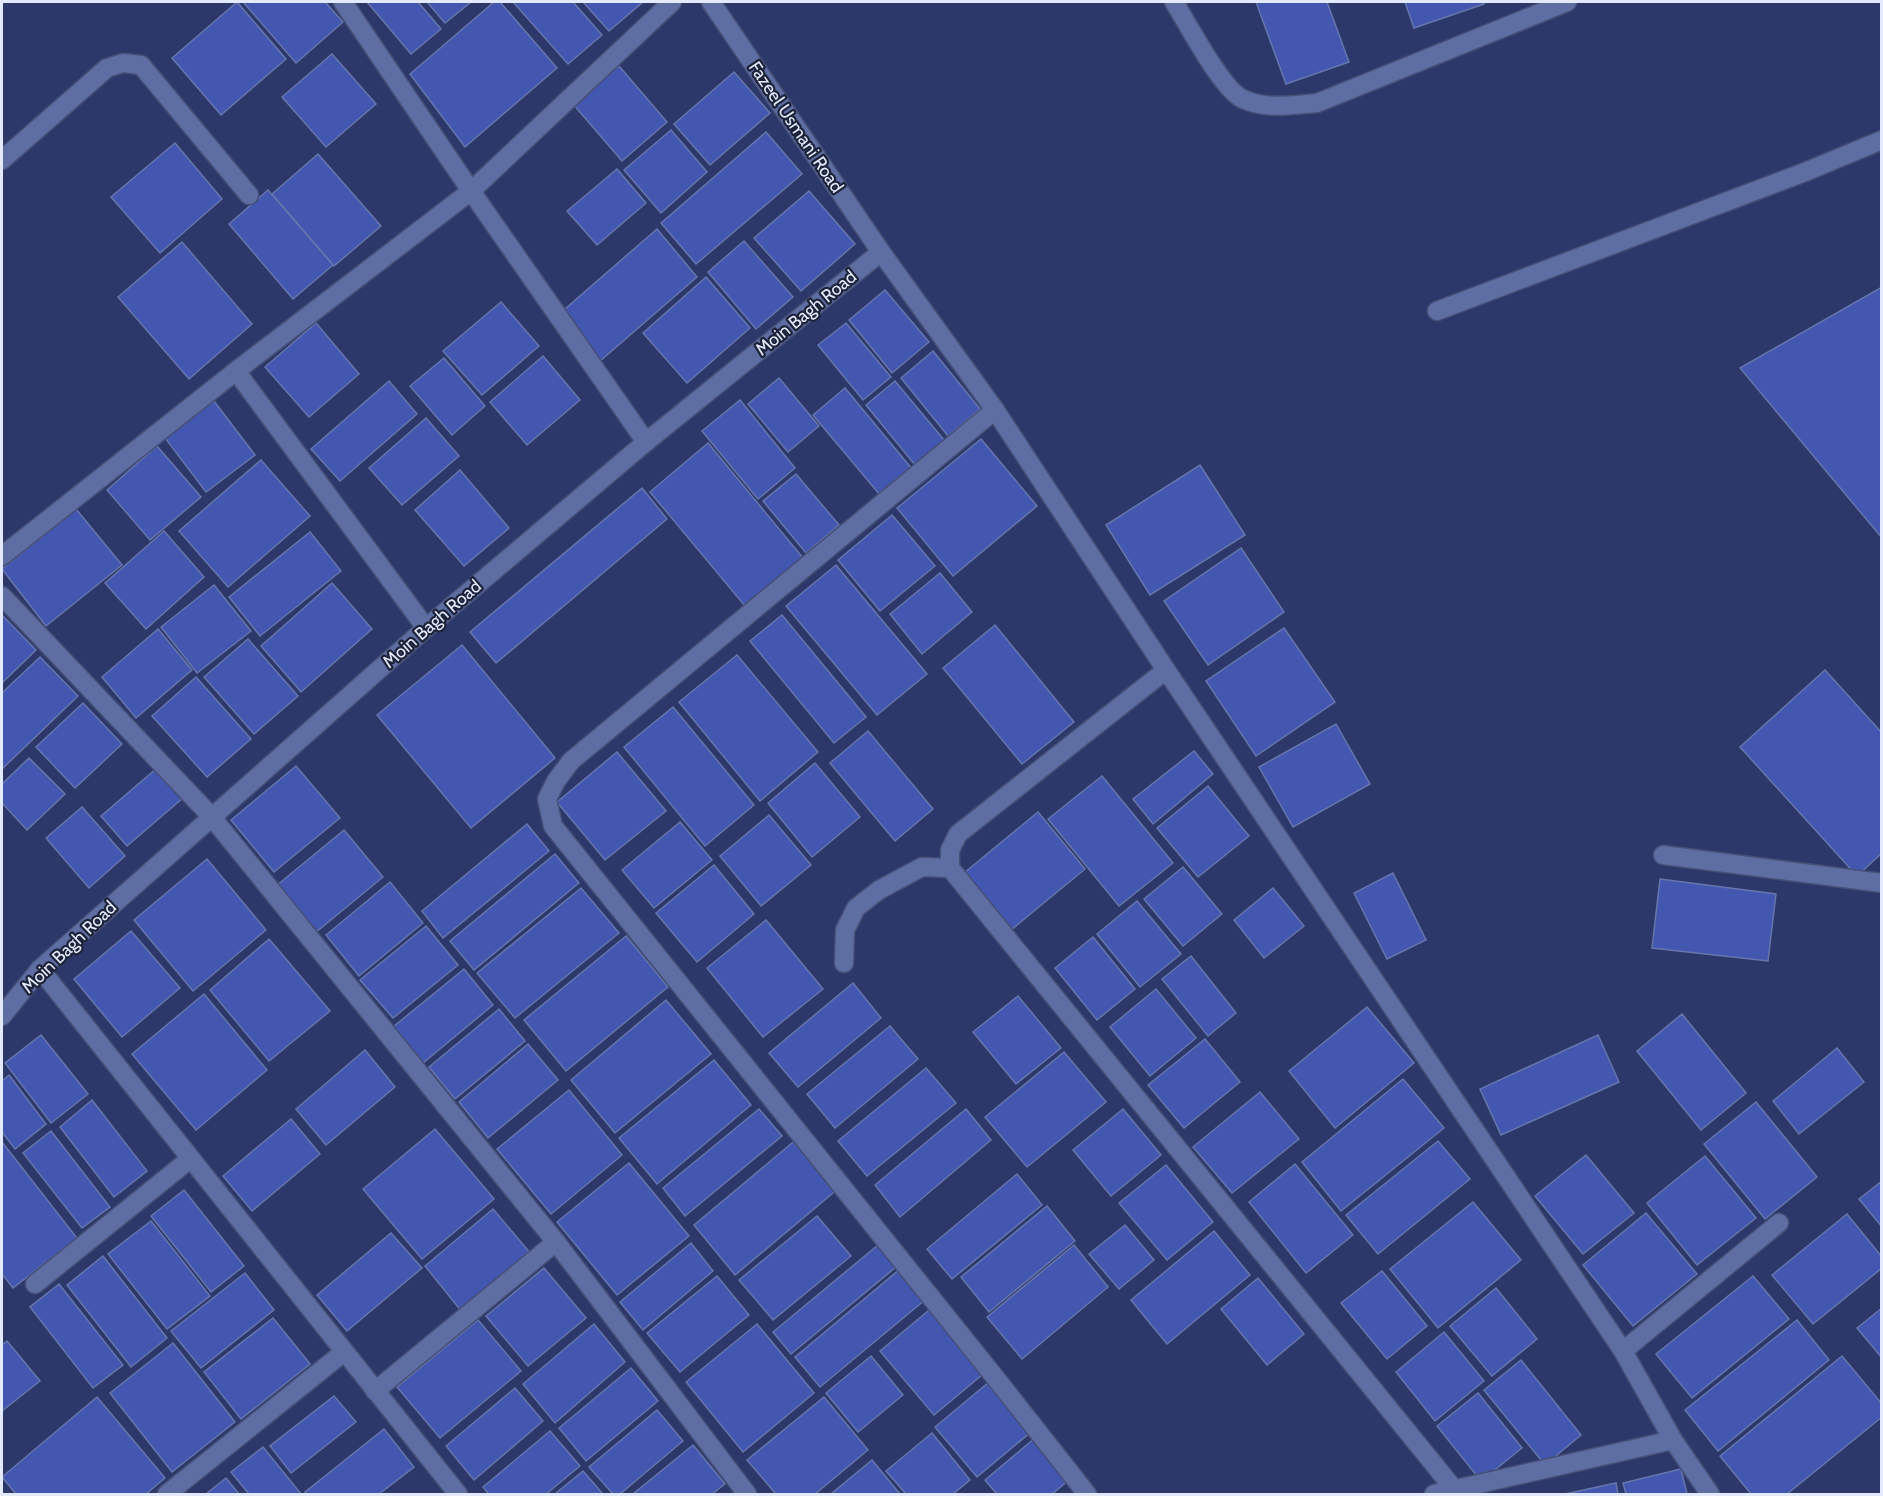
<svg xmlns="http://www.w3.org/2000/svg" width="1883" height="1496" viewBox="0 0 1883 1496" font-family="Cabin,sans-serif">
<rect width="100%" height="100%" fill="#2c3869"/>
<g fill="#4357b0" stroke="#6676ac" stroke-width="1.5">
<path d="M237 2 286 59 221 115 172 58Z"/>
<path d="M243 2H325L343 22 296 63Z"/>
<path d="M367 2H418L441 29 411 54Z"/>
<path d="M427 2H471L445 23Z"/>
<path d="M494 2H500L557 68 465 147 410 74Z"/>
<path d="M513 2H573L602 35 568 64Z"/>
<path d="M583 2H643L609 31Z"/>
<path d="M1256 2H1327L1349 62 1286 84Z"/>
<path d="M1405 2H1483L1484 4 1414 28Z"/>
<path d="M332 54 376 104 326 147 282 97Z"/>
<path d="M619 66 667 122 622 161 573 104Z"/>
<path d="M734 72 770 113 710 165 674 124Z"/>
<path d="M671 130 707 172 661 213 624 170Z"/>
<path d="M766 132 802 174 696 264 661 223Z"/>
<path d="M175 143 222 199 160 253 111 197Z"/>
<path d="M318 154 381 226 334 266 272 194Z"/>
<path d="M617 169 646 203 597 245 567 211Z"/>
<path d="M268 190 333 265 293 299 229 224Z"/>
<path d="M809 191 855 244 801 291 754 238Z"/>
<path d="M657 229 697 277 599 362 558 315Z"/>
<path d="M744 241 793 297 756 329 708 272Z"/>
<path d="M182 242 252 324 189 379 118 297Z"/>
<path d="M706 277 750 328 687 383 643 333Z"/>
<path d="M1882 287V538L1740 368Z"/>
<path d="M885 290 929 342 892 373 849 320Z"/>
<path d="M501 302 539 346 482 395 443 351Z"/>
<path d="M316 323 359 374 309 417 265 367Z"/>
<path d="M846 323 891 377 863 400 818 345Z"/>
<path d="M933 351 980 409 948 436 901 378Z"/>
<path d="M543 356 580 400 527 445 490 402Z"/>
<path d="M444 358 485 406 452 435 410 386Z"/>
<path d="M779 378 819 426 788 452 748 404Z"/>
<path d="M389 381 417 414 340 481 311 449Z"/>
<path d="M895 381 944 440 915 465 866 405Z"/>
<path d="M845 388 912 469 880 495 813 415Z"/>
<path d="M740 400 795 468 758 499 702 431Z"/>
<path d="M214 401 255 455 206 492 165 438Z"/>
<path d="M426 418 459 456 402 505 369 468Z"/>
<path d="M981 439 1037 506 953 576 897 508Z"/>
<path d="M708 443 803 558 745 606 650 492Z"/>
<path d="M157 446 201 497 150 540 107 490Z"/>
<path d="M261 460 310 516 228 587 179 531Z"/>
<path d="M1200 465 1245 535 1150 595 1106 525Z"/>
<path d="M460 470 509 528 464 566 415 510Z"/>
<path d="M796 474 839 525 806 553 763 501Z"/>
<path d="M642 488 667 519 496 663 470 632Z"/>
<path d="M76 509 122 565 46 626 2 569Z"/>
<path d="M892 515 935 566 880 611 838 560Z"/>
<path d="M164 531 204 577 146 629 105 583Z"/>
<path d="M310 532 341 571 260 636 229 597Z"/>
<path d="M1241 548 1284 612 1208 665 1164 601Z"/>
<path d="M836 565 927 674 877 715 786 606Z"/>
<path d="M940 573 972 612 922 654 890 614Z"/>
<path d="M332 583 372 629 301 692 261 646Z"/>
<path d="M214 585 251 631 197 673 161 627Z"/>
<path d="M2 615 36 650 2 683Z"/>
<path d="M782 615 866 717 834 743 750 641Z"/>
<path d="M995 625 1074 722 1022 764 943 668Z"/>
<path d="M1284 628 1335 702 1256 756 1206 681Z"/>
<path d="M158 629 192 670 136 718 102 677Z"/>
<path d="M248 639 298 696 254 734 204 677Z"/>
<path d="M462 645 555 758 471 828 377 715Z"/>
<path d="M737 655 818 752 760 801 679 702Z"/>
<path d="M40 657 78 696 2 769V693Z"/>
<path d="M1825 670 1882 733V853L1857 876 1740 747Z"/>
<path d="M196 677 251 739 207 777 152 716Z"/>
<path d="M83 703 122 744 75 788 36 747Z"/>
<path d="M673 707 754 805 705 846 624 747Z"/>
<path d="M1336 724 1370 784 1293 827 1259 767Z"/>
<path d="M868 731 933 809 895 841 830 763Z"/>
<path d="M1194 751 1213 774 1153 824 1133 799Z"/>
<path d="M617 752 666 811 605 860 557 802Z"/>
<path d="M29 758 65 794 27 830 2 803V784Z"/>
<path d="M815 763 860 817 812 857 768 803Z"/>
<path d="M296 766 340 818 274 872 231 820Z"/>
<path d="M157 768 183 798 127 846 101 816Z"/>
<path d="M1102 776 1173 863 1119 906 1048 819Z"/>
<path d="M1208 786 1249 836 1198 877 1157 828Z"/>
<path d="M82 807 125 856 89 888 46 838Z"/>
<path d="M1038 812 1085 869 1011 930 964 873Z"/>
<path d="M769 815 811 865 761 906 720 856Z"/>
<path d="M680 822 712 860 654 908 622 870Z"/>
<path d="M527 824 549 851 443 938 422 911Z"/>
<path d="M344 830 383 877 315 933 276 886Z"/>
<path d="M555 854 579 883 474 970 450 941Z"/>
<path d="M207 859 266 930 193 991 134 920Z"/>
<path d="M714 865 754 914 697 962 656 913Z"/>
<path d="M1183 867 1222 914 1183 946 1144 899Z"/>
<path d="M1393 873 1426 940 1387 959 1354 893Z"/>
<path d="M1660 879 1776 894 1768 961 1652 948Z"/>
<path d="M390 882 423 923 359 976 326 935Z"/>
<path d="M581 888 619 933 515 1018 477 973Z"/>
<path d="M1273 888 1304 926 1264 958 1234 920Z"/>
<path d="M1137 901 1181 954 1140 987 1097 934Z"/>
<path d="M766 920 823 989 763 1037 707 968Z"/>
<path d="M426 926 458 965 393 1018 360 980Z"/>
<path d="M131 931 180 988 122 1037 74 979Z"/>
<path d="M626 936 668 987 566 1071 524 1020Z"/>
<path d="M1093 937 1135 989 1097 1020 1055 968Z"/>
<path d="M269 939 330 1011 269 1061 210 990Z"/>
<path d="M1191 956 1236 1013 1208 1036 1162 979Z"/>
<path d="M464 969 493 1005 423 1063 393 1027Z"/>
<path d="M853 983 881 1018 798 1087 769 1053Z"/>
<path d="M1156 989 1196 1038 1150 1076 1110 1027Z"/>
<path d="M204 994 267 1070 196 1130 132 1054Z"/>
<path d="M1018 996 1061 1048 1016 1084 973 1032Z"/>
<path d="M666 1000 711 1054 615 1133 571 1080Z"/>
<path d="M1367 1007 1414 1063 1335 1128 1289 1071Z"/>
<path d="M499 1009 525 1041 455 1099 429 1067Z"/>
<path d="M1682 1014 1746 1093 1701 1130 1637 1051Z"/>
<path d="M890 1026 918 1059 835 1128 807 1094Z"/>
<path d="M41 1035 88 1094 51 1123 5 1063Z"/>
<path d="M1598 1035 1619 1082 1501 1135 1480 1089Z"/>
<path d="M1205 1039 1240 1082 1184 1128 1148 1085Z"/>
<path d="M528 1044 558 1080 488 1138 459 1102Z"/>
<path d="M1837 1048 1864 1082 1799 1134 1773 1101Z"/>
<path d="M365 1050 395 1087 326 1145 296 1109Z"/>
<path d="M1064 1052 1106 1102 1027 1167 985 1117Z"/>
<path d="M714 1060 751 1105 657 1184 619 1138Z"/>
<path d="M926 1068 956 1103 867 1176 838 1141Z"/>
<path d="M9 1075 46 1124 15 1149 2 1132V1081Z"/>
<path d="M1403 1079 1444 1128 1341 1211 1302 1162Z"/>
<path d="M569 1090 622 1155 551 1214 497 1149Z"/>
<path d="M1260 1092 1299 1139 1232 1193 1193 1147Z"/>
<path d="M92 1100 147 1171 114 1197 60 1127Z"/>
<path d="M1756 1102 1817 1177 1765 1219 1704 1144Z"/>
<path d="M759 1109 782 1136 685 1216 663 1188Z"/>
<path d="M966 1109 991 1140 900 1217 875 1185Z"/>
<path d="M1123 1109 1161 1155 1111 1196 1073 1150Z"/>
<path d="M291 1119 320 1154 252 1211 223 1176Z"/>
<path d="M435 1129 494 1199 422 1259 363 1189Z"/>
<path d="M51 1131 110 1207 82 1228 23 1153Z"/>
<path d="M798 1138 839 1188 735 1275 694 1225Z"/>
<path d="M1438 1141 1470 1179 1378 1254 1346 1215Z"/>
<path d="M2 1142 77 1238 13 1288 2 1274Z"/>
<path d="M1586 1155 1634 1213 1583 1254 1535 1196Z"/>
<path d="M1705 1156 1756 1218 1697 1265 1647 1203Z"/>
<path d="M629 1163 689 1236 617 1295 557 1222Z"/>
<path d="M1295 1164 1353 1235 1306 1273 1249 1202Z"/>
<path d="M1166 1165 1213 1222 1167 1260 1119 1203Z"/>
<path d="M1017 1174 1042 1205 952 1279 927 1249Z"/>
<path d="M1882 1181V1227L1859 1199Z"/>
<path d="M184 1190 244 1266 211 1292 151 1216Z"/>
<path d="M1473 1202 1521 1260 1438 1328 1390 1269Z"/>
<path d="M1047 1206 1075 1241 989 1312 961 1277Z"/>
<path d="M493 1209 531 1254 462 1312 425 1266Z"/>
<path d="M1646 1213 1697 1274 1633 1326 1583 1265Z"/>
<path d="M1847 1214 1882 1257V1268L1813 1324 1772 1275Z"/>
<path d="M817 1216 851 1256 773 1320 739 1280Z"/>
<path d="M151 1221 210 1296 167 1329 108 1254Z"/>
<path d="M1125 1225 1154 1260 1119 1289 1089 1254Z"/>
<path d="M1214 1231 1250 1275 1167 1344 1131 1300Z"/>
<path d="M391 1233 422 1268 347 1331 317 1295Z"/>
<path d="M691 1243 713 1271 643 1330 620 1302Z"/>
<path d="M878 1245 896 1267 791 1354 773 1332Z"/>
<path d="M1074 1245 1108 1287 1022 1359 987 1317Z"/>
<path d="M103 1256 167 1338 131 1367 67 1285Z"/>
<path d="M544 1268 586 1318 528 1366 486 1316Z"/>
<path d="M900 1269 925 1300 820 1387 795 1357Z"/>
<path d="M1382 1271 1427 1326 1387 1359 1341 1303Z"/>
<path d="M245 1273 274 1310 201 1368 171 1331Z"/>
<path d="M717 1276 749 1315 680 1372 647 1333Z"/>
<path d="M1753 1276 1789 1319 1692 1398 1656 1354Z"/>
<path d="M1258 1278 1304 1334 1267 1365 1221 1309Z"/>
<path d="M59 1284 123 1365 93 1388 30 1307Z"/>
<path d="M1496 1288 1537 1339 1492 1376 1450 1326Z"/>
<path d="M934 1306 988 1370 934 1415 880 1351Z"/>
<path d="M1882 1308V1358L1857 1328Z"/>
<path d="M273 1318 310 1364 241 1419 204 1372Z"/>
<path d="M478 1320 521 1371 440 1438 397 1387Z"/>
<path d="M1797 1320 1829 1360 1718 1451 1685 1410Z"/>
<path d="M594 1324 625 1362 555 1423 523 1384Z"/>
<path d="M757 1324 814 1393 743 1452 686 1382Z"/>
<path d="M1444 1332 1484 1381 1435 1421 1396 1372Z"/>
<path d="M7 1341 40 1381 2 1411V1345Z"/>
<path d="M173 1343 235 1422 172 1472 110 1393Z"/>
<path d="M871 1356 903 1395 858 1432 826 1393Z"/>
<path d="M1842 1356 1882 1404V1417L1787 1494H1751L1720 1456Z"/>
<path d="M1521 1360 1581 1435 1545 1465 1484 1390Z"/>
<path d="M631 1368 658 1401 586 1461 559 1428Z"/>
<path d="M989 1382 1031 1432 977 1477 935 1427Z"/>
<path d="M515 1388 543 1421 474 1480 446 1446Z"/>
<path d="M1478 1393 1522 1448 1481 1481 1437 1426Z"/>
<path d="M334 1396 356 1422 291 1473 270 1446Z"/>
<path d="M97 1397 165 1478 146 1494H16L2 1477Z"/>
<path d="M824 1397 868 1450 815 1494H776L747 1460Z"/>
<path d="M657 1410 683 1441 620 1494H613L589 1467Z"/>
<path d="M384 1429 414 1467 379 1494H307L305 1492Z"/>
<path d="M550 1431 580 1466 546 1494H489L483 1487Z"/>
<path d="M932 1433 970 1480 953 1494H906L886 1471Z"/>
<path d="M1035 1438 1069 1480 1052 1494H997L985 1480Z"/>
<path d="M693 1445 725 1484 712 1494H633Z"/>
<path d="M263 1447 301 1494H249L231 1472Z"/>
<path d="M872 1460 900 1494H831Z"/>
<path d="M1681 1469 1687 1494H1626L1623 1483Z"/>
<path d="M583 1471 603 1494H555Z"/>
<path d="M226 1478 239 1494H206Z"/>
<path d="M1616 1483 1618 1494H1565Z"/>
</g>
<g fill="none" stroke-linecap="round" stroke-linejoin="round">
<g stroke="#464f76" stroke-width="21">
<g id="minor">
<path d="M343 2 471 191 646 442"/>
<path d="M711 2 881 252 995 410 1166 670 1623 1351 1673 1440 1710 1494"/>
<path d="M1174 2C1188 24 1222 90 1243 99 1267 110 1292 105 1317 103L1567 2"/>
<path d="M2 160 107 68 123 63 141 65 249 195"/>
<path d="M1437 311 1805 172 1882 140"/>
<path d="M236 371 426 628"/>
<path d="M995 410 571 761 556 781 547 799 553 826 998 1381 1087 1494"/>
<path d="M2 556 236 371 471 191 672 2"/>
<path d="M2 596 211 816 556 1242 747 1494"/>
<path d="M1166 670 958 834 950 850V868L1454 1489"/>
<path d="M1663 855 1882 883"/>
<path d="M844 963 845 930 856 908 879 890 922 867 950 868"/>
<path d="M40 969 458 1494"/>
<path d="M2 1016 40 969 426 628 646 442 881 252"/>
<path d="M35 1284 190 1159"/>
<path d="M1623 1351 1779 1223"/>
<path d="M375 1391 556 1242"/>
<path d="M167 1494 344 1352"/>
<path d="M1434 1494 1673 1440"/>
</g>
</g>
<use href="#minor" stroke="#5e6ea3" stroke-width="18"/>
</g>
<g text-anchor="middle" stroke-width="4.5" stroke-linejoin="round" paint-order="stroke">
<g font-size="18" fill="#e3eafc" stroke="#1c2238">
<text transform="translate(796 127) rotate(56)" y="6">Fazeel Usmani Road</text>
<text transform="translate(806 313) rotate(-39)" y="6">Moin Bagh Road</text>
<text transform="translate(432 624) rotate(-41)" y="6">Moin Bagh Road</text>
<text transform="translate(69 947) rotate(-44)" y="6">Moin Bagh Road</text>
</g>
</g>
<rect width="1883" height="1496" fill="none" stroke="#e3eafc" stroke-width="6"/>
</svg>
